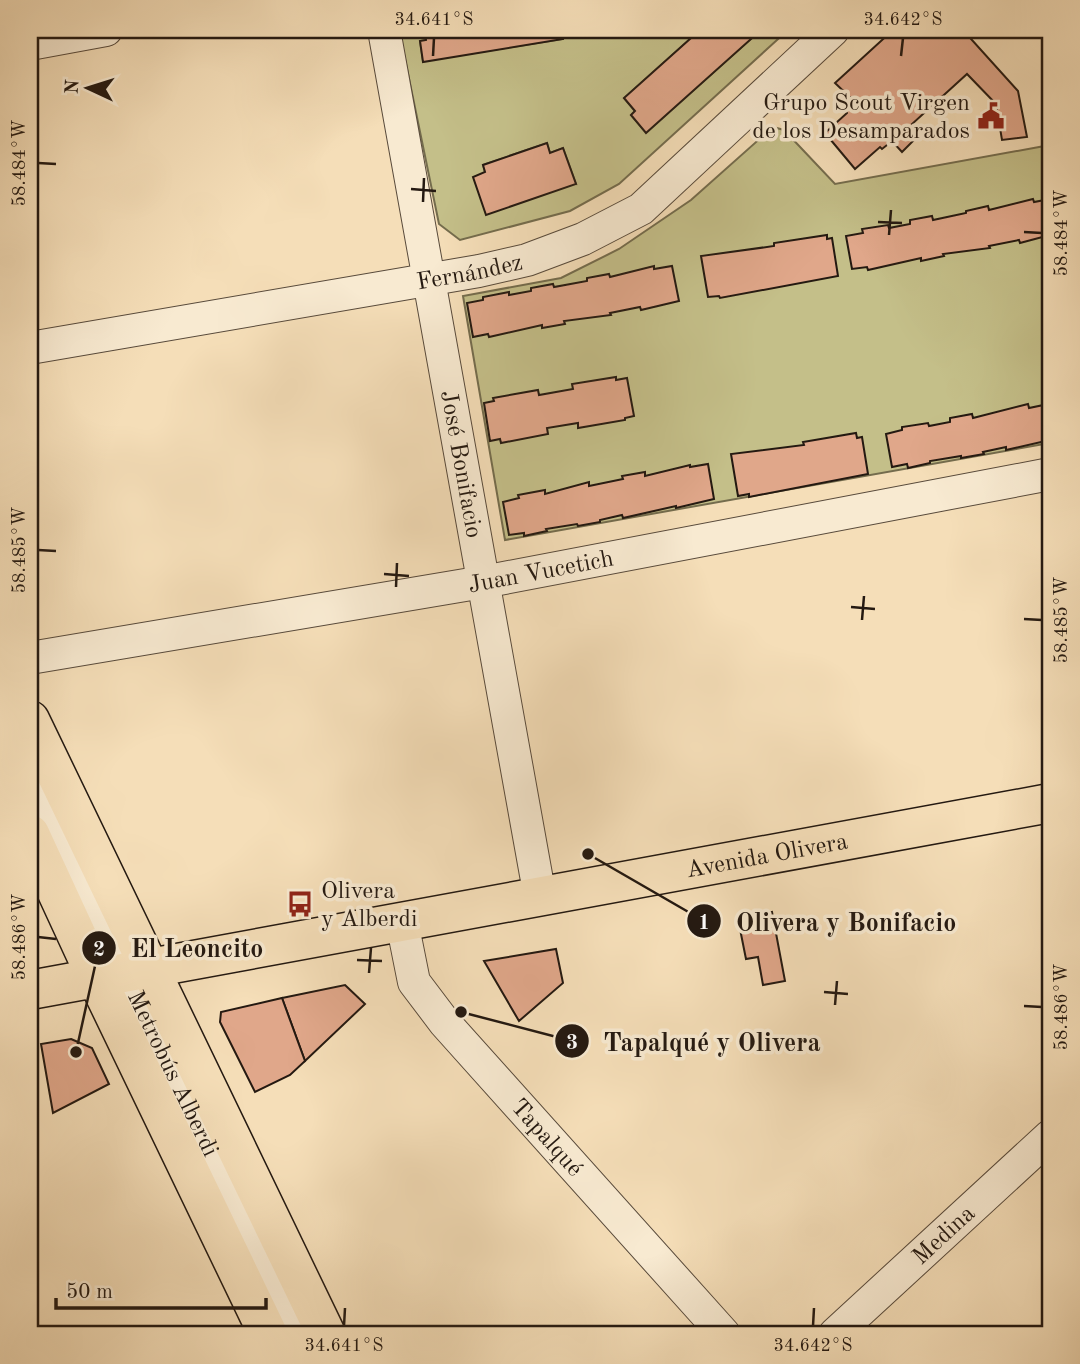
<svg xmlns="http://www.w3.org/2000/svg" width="1080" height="1364" viewBox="0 0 1080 1364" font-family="'Old Standard TT',serif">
<rect width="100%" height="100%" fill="#f5deb8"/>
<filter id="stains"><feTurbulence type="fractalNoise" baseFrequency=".00286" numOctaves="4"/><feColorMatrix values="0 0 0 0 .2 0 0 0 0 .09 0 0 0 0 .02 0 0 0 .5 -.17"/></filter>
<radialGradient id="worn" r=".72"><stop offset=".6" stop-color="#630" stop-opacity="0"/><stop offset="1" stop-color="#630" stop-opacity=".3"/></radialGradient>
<g fill="#c4bf89" stroke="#746c4d" stroke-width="2" fill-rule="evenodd">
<path d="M399 30H425L426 40 420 41 423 61 563 39 562 30H700L624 98 635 111 631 115 646 132 751 39 743 30H788L619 184 570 211 460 240 439 224ZM547 143 550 153 563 148 576 184 485 172 483 165Z"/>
<path d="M773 127 784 130 835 184 1050 145V443L505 540 463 296 561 278 619 249 691 200Z"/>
</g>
<g fill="#e0a78a" stroke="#241911" stroke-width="2">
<path d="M425 30H562L563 39 423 62 420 41 426 40Z"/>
<path d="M700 30H743L751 39 646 133 631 115 635 111 624 98Z"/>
<path d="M893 30H963L1018 91 1027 137 1002 140 996 104 967 74 912 124 920 134 902 152 892 141 882 149 880 147 855 169 825 133 847 113 846 110 854 101 835 83Z"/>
<path d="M547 143 550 153 563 148 576 184 486 215 473 177 485 172 483 165Z"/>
<path d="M1033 199 1034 202 1050 199V235L1020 243 1019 240 989 246 990 248 943 254 944 256 921 261V258L868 270 867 267 852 269 846 236 863 233 862 229 888 225 889 228 910 224V220L932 216 933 220 966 213V211L988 206 989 210Z"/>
<path d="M827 235V239L832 238 838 276 720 298 719 296 708 297 701 256 774 246V243Z"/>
<path d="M654 266V269L672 266 679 301 641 310 640 307 610 313 611 315 564 321 565 324 542 328V325L489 337 488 334 473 337 467 303 483 300V297L509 292V295L531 291V288L553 284 554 287 587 281V278L609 274 610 277Z"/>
<path d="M616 377V380L627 378 634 416 625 418V420L578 428V423L547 428 548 434 501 443 500 439 490 441 484 403 494 401 493 398 538 390 539 395 573 389 572 384Z"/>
<path d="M1050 401V440L1006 450V447L983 452 984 454 961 458V456L930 461V463L908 468 907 464 892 467 886 434 902 430V427L928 423 929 426 950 422V418L972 414 973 418 1028 404 1029 408 1048 404Z"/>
<path d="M856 433 857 438 862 437 868 474 749 497V494L738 496 731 454 804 445 803 442Z"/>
<path d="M708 464 714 499 676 508V506L623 518 622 515 600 520V522L578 526 577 524 546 529 547 531 524 536V533L509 535 503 502 519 498 518 495 545 490V494L589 482V486L623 479 622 476 645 472V476L690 465V467Z"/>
<path d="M772 912 785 981 763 985 758 957 746 959 738 919Z"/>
<path d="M556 949 563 983 519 1021 484 961Z"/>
<path d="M345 985 365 1004 305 1061 282 998Z"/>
<path d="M282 998 305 1061 290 1075 255 1092 220 1022 221 1012Z"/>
<path d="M71 1039 92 1048 109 1084 53 1113 41 1044Z"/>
</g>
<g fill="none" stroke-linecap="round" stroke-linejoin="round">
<g stroke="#584a3b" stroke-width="34">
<g id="minor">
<path id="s1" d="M384 30 540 897"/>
<path d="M30 44 106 30"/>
<path id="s2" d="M30 348 479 271 527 260 583 239 641 209 833 30"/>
<path id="s3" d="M30 658 483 582 1050 474"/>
<path id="s4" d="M30 775 299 1334"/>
<path id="s5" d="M402 922 414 982 445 1023 724 1334"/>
<path id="s6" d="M835 1334 1050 1136"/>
</g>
</g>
<g stroke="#241911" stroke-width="41">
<g id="major">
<path d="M30 720 326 1334"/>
<path d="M30 834 96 977 268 1334"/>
<path id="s7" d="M30 990 1050 803"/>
</g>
</g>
<use href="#minor" stroke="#f8ead1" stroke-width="32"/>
<use href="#major" stroke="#f5deb8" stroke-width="38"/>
</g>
<path fill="none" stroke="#241911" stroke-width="2.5" d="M433 56 434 38M901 56 903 38M38 163 56 164M411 189 436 191M423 202 424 178M878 222 902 223M1024 232 1042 233M889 235 891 210M38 550 56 551M384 574 409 576M396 587 397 563M851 607 875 609M1024 619 1042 620M862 620 864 596M38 937 56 939M357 960 382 961M369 973 371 948M824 992 848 994M835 1005 837 981M1024 1006 1042 1007M344 1326 345 1308M813 1326 814 1308"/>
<defs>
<g id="civic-bare" transform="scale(2.1)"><path d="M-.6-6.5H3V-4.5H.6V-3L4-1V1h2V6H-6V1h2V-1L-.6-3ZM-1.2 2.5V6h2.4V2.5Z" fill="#8f2418" stroke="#f8ead1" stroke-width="2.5" paint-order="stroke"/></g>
<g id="bus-bare" transform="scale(2.1)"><path d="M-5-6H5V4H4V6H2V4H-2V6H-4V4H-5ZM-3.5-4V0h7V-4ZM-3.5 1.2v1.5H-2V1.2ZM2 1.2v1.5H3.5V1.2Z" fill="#8f2418" stroke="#f8ead1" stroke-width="2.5" paint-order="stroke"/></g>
</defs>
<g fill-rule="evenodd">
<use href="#civic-bare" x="991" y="116"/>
<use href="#bus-bare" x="300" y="904"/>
</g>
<g text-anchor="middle" stroke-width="7" stroke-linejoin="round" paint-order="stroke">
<g font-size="24" fill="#241911" stroke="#f8ead1" text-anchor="end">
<text x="970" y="110">Grupo Scout Virgen<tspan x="970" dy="28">de los Desamparados</tspan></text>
<text x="321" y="898" text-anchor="start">Olivera<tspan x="321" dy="28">y Alberdi</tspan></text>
</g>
<g font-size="24" fill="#241911" stroke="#f8ead1">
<text dy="8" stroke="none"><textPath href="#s2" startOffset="446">Fernández</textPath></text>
<text dy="8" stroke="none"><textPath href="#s1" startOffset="441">José Bonifacio</textPath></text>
<text dy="8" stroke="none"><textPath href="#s3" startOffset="518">Juan Vucetich</textPath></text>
<text dy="8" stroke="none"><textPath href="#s7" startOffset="749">Avenida Olivera</textPath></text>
<text dy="8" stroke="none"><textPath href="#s4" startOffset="331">Metrobús Alberdi</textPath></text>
<text dy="8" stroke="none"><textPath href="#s5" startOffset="266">Tapalqué</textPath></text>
<text dy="8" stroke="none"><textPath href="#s6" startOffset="147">Medina</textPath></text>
</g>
</g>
<path fill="none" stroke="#241911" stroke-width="2.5" d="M588 854L704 921M76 1052L99 948M461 1012L572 1041"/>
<g fill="#241911" stroke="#f8ead1" stroke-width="2.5">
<circle cx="588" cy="854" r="7"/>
<circle cx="76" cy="1052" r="7"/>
<circle cx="461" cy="1012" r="7"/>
<circle cx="704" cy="921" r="18"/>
<circle cx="99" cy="948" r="18"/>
<circle cx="572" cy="1041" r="18"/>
</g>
<g font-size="21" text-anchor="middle" font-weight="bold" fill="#fff">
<text x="704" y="929">1</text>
<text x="99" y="956">2</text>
<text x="572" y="1049">3</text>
</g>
<g font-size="26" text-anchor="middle" font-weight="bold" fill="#241911" stroke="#f8ead1" stroke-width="7" stroke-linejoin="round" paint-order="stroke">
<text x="846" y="931">Olivera y Bonifacio</text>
<text x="197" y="957">El Leoncito</text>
<text x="712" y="1051">Tapalqué y Olivera</text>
</g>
<rect width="1080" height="1364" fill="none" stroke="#f5deb8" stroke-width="77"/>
<g transform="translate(88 88) rotate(274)" stroke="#f8ead1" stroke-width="5" paint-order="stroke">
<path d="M0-5L12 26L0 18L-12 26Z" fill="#241911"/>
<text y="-10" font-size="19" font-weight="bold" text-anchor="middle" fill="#241911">N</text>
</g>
<path d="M56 1298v10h210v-10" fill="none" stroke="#241911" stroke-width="3.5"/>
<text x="66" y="1298" font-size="21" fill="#241911" stroke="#f8ead1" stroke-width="5" paint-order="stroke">50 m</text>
<rect x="38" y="38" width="1004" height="1288" fill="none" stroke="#241911" stroke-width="2.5"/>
<g font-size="18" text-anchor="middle" fill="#241911">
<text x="434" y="25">34.641°S</text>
<text x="903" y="25">34.642°S</text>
<text transform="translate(19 163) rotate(-90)" y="6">58.484°W</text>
<text transform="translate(1061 233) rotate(-90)" y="6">58.484°W</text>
<text transform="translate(19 550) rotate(-90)" y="6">58.485°W</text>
<text transform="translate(1061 620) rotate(-90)" y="6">58.485°W</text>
<text transform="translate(19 937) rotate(-90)" y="6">58.486°W</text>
<text transform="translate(1061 1007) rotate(-90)" y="6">58.486°W</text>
<text x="344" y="1351">34.641°S</text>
<text x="813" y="1351">34.642°S</text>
</g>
<rect width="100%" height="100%" filter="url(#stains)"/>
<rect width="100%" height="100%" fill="url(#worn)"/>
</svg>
